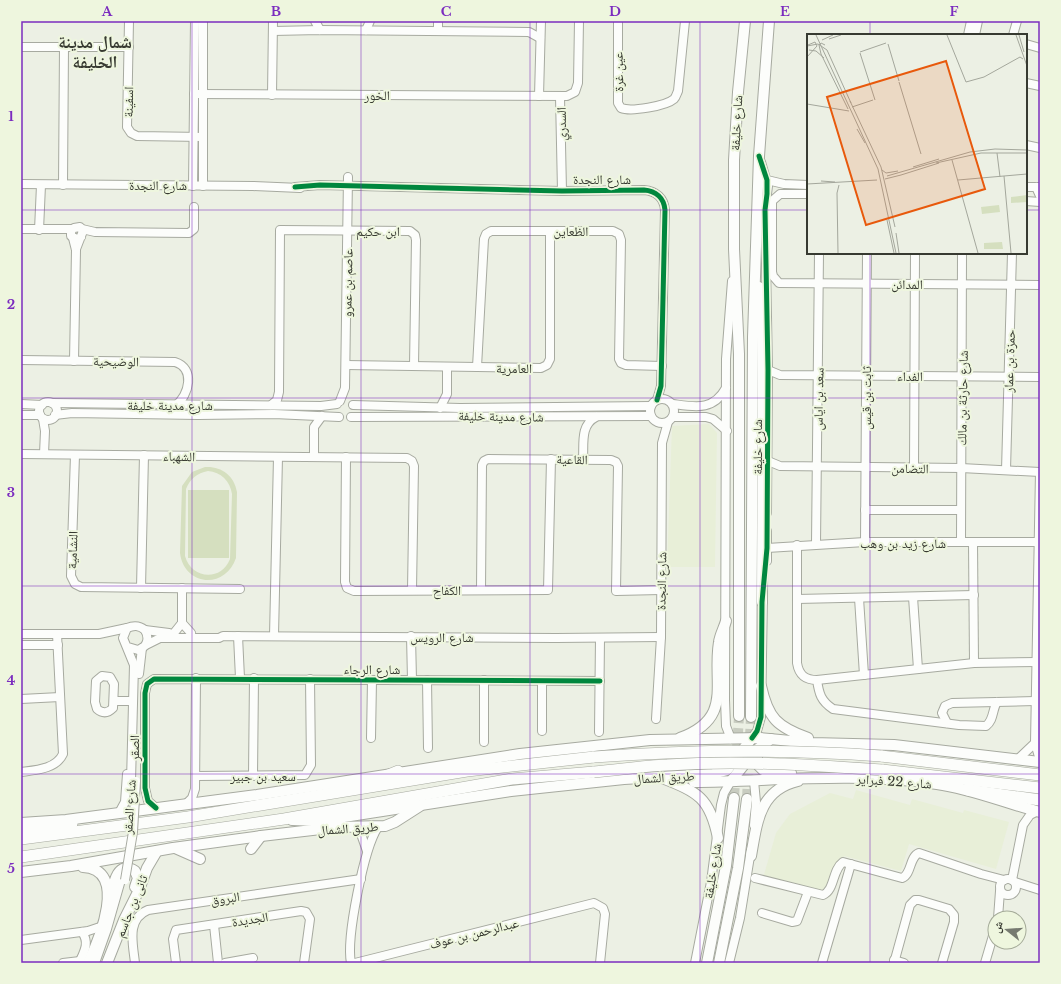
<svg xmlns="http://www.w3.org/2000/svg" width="1061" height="984" viewBox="0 0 1061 984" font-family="'Libre Baskerville','Noto Naskh Arabic',serif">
<rect width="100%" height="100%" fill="#ecf0e4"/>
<g fill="#e8efd8">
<path d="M709 424 717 433 715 567H667L672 426Z"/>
<path d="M856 790 910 805 912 799 963 813 964 810 1009 822 996 869 909 844 901 871 844 856 831 897 763 878 776 833 790 814 830 793 853 799Z"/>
</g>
<g fill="#d5dfbf" fill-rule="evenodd">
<path d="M205 467C221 466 234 475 237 492L236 558C225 590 184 586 180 553L182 486 192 472ZM208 471C221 472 230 481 232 494L230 559C221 582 191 579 185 556L186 489C190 479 197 473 208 471Z"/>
<rect x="188" y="490" width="41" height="68"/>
</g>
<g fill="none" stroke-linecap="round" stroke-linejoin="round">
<g stroke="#c8ccc0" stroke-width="10" stroke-dasharray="10 5" stroke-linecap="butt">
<path d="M734 798 739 716"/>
<path d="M747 799 751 717"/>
</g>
<g stroke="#a7aaa0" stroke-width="10">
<g id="minor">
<path d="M129 21 127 127 131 133 137 136 203 137"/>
<path d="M315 21 320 30"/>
<path d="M618 21V103L621 108C631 112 666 106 674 99 676 97 677 93 678 91L685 21"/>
<path d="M366 30 370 21"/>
<path d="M273 31 320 30 529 32 540 38"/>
<path d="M438 31V21"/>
<path d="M968 35 971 21"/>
<path d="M975 35 978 21"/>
<path d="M1013 35 1017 21"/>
<path d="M1026 44 1040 48"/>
<path d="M21 47H129"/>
<path d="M1026 83 1040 86"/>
<path d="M194 94 567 96 575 92 578 83 579 21"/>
<path d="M272 95 273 21"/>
<path d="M539 96 541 21"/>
<path d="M560 97 562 191"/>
<path d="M1026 145 1040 148"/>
<path d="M761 162 768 186 765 210 768 370 767 513"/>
<path d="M767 180 784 184 808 185"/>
<path d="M21 184 253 186 300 188"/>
<path d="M63 185 64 46"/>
<path d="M193 186 195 21"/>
<path d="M203 186V21"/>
<path d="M295 187 320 185 562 191 644 190C656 191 664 198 665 210L661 386 657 400"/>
<path d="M1026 187H1040"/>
<path d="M1036 187 1040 196"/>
<path d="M808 194H780L772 201V272L773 276 779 283 1040 285"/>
<path d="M1026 201 1040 202"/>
<path d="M21 229H72"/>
<path d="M82 229 95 232 189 233 194 229V207"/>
<path d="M39 230 41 185"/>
<path d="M73 238 76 250 74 361"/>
<path d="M76 249 83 231 80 227 74 228 71 231V236L77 239 81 237"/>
<path d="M21 360 175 362C195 368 190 395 175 406"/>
<path d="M346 365 541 368 547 365 550 359V231"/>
<path d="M477 367 484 239 486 234 491 231H613L619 234 621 240 619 359 621 363 626 365 662 366"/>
<path d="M768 370 780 375 1040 377"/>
<circle cx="662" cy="411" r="12"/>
<path d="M340 401 345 388 348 177"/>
<circle cx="48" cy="411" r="9"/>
<path d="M52 403 321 406 337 404"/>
<path d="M21 404 42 405"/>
<path d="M673 404C696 407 713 411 726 388"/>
<path d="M271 405 277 400 279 392 280 230 410 231 415 235 416 240 414 366"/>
<path d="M353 405 460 408 651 406"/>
<path d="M440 408 447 394V367"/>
<path d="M21 415H40"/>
<path d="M55 415 72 413 198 415 274 414 339 417"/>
<path d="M351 417 651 416"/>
<path d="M673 417H706L713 419 727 431"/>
<path d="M43 419 45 431 44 454"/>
<path d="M21 454 407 458 412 461 414 466 412 590"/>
<path d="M75 455 71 576 75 584 81 587 240 589"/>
<path d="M314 457V427L322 416"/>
<path d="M346 457 345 582 347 588 354 591 548 590 551 459"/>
<path d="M583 459C584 444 580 425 596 417"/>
<path d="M768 461 780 466 961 468 1040 472"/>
<path d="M914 468 915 253"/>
<path d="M1006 470 1012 253"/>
<path d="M1040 472 1035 743 1040 760"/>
<path d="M865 510H961"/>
<path d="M865 542 867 253"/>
<path d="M961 542 962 253"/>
<path d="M973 542 974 663"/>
<path d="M816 544 819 253"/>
<path d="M797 545V663C799 675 805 680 817 680L974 663 1037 662"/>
<path d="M767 548 865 542H1038"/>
<path d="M767 561V531"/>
<path d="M141 588 144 455"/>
<path d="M481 590 482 465 484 461 488 459 611 460 616 462 618 466 616 591 661 590"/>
<path d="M913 597 918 669"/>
<path d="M859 598 864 675"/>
<path d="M797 599 974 595"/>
<path d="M182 623 191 633"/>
<path d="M145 630 169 633"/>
<path d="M174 633 182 623V588"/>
<path d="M21 634H99L127 628"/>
<path d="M238 636 240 678"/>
<path d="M274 636 278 457"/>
<path d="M411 636 412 680"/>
<path d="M21 645H58"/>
<path d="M146 645 160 638H219L223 636 556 638 661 637"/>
<path d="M128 647 138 650C147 647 150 639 145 630 139 625 134 625 127 628L123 638 134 665 131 781"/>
<path d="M139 674 142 648"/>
<path d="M102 676 110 677 114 684 113 708C108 713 103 714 97 709L95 702 96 681Z"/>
<path d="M427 680 428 748"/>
<path d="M817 680C819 694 821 701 833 709L959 725 986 726C994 720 992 710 997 702"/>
<path d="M542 681V731"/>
<path d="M21 699 60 697"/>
<path d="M114 701H129"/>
<path d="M656 719 661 637 662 443 668 422"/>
<path d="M947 723 942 713 945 706 952 703 1035 701"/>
<path d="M599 732 600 638"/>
<path d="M371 738 372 680"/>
<path d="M752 738 757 731 761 717 763 596"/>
<path d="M731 739 726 726 725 700 726 359 732 281"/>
<path d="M484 742V680"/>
<path d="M1018 759 1035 743"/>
<path d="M21 772C36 770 56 769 63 754L57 634"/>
<path d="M196 776 305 775 311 765 310 679"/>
<path d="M253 776 254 678"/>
<path d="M754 781 756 802 754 825"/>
<path d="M186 804 192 798 195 789 196 678"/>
<path d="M156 808 148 801 145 788V693L147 684 154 679 600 681"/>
<path d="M119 813 125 802 127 774"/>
<path d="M352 827 361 834 367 851"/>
<path d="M755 878 823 895C835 890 832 870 843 862L902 878C912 874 909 857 919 853L981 874 1004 880"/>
<circle cx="1008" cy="887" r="8"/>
<path d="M1012 880 1023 825 1030 815 1038 811"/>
<path d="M1015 882 1040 890"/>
<path d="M762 913 792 922 797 921 808 892"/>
<path d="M998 918 1000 891"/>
<path d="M214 925 218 963"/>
<path d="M21 940 88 931 103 926"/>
<path d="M894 960 904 963"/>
<path d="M63 963 80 961"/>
<path d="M79 963C84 952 90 943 82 932"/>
<path d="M95 963 107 929 121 880"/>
<path d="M135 963C133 944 126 919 148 910L361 879"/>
<path d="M176 963 173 939 176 930 301 911 306 912 310 919 304 963"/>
<path d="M225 963 253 958"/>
<path d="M351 963C346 938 364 848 378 827"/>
<path d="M355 963 594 903 603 908 605 914 600 963"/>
<path d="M695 963 711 882 721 805 724 793 731 781"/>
<path d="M729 963 740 918 751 850"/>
<path d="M822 963 851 864"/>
<path d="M894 963 910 905 915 900H919L949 909 954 915V922L942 963"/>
<path d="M985 963 995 929"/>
</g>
</g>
<g stroke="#a7aaa0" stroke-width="12">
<g id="major">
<path d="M759 287 762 301 763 345 762 602"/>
<path d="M761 686C768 718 777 727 808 738"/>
<path d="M739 716V354L734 249V160L738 92 745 21"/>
<path d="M751 717 753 337 759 156 769 21"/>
<path d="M680 738C734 718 712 684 719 642 720 635 724 628 726 621"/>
<path d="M757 757V764L763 770 791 773"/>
<path d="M662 778C698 792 710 798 718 838"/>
<path d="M731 781 755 751 771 739"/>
<path d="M694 782C776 781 855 772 937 784 973 789 1005 803 1040 812"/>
<path d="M292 820 318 821 511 791 624 779 713 774 727 770 752 738"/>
<path d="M21 823 66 820 257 795 520 754 650 740 760 738 812 743 894 745 1040 762"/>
<path d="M175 848 200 859"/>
<path d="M251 849 261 836"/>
<path d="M751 856C757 823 759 790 798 781"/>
<path d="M83 867C129 869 99 940 88 963"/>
<path d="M21 872 71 866 173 848 261 836 338 827 385 826 395 822 420 806"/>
<path d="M110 900C113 887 116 859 135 871L138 878 135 887"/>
<path d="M107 963 124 920 139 890 147 868 157 851"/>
<path d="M707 963 726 866 734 798"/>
<path d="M719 963 738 868 747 799"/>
</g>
</g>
<g stroke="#a7aaa0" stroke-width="12">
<g id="highway">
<path d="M881 756 1040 775"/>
<path d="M882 770 1040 788"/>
<path d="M376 780 398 771"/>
<path d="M968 790 1040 800"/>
<path d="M21 830 72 824"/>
<path d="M21 839 188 817 467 771 594 757"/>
<path d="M21 857 284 819 512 779 594 772"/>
</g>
</g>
<use href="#minor" stroke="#fcfdfb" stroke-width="8"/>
<use href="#major" stroke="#fcfdfb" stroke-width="10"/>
<use href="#highway" stroke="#fcfdfb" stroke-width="11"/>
<g stroke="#a7aaa0" stroke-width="10" stroke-linecap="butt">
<path id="minor-bridge" d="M125 880 133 832 136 781"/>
</g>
<g stroke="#a7aaa0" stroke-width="12" stroke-linecap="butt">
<g id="highway-bridge">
<path d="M594 757C690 750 785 749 881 756"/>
<path d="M594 772C618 770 643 766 667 765 739 760 811 765 882 770"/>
</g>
</g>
<use href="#minor-bridge" stroke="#fcfdfb" stroke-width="8"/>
<use href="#highway-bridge" stroke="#fcfdfb" stroke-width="11"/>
<g stroke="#eef6de" stroke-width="8">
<g id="cycleway">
<path d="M295 187 320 185 562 191 644 190C656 191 664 198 665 210L661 386 657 400"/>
<path d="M752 738 757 731 761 717 762 602 767 548 768 370 765 210 767 194V180L759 156"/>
<path d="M156 808 148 801 145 788V693L147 684 154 679 600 681"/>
</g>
</g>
<use href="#cycleway" stroke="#00873e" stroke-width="5"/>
</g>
<path fill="none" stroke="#7b2cbf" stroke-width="1" stroke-opacity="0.55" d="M192 21V963M361 21V963M530 21V963M700 21V963M870 21V35M21 210H808M1026 210H1040M870 253V963M21 398H1040M21 586H1040M21 774H1040"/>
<g text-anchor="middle" stroke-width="4" stroke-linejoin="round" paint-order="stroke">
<g font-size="13" fill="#373a31" stroke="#eef6de">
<text transform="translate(618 72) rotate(-91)" y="5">عين غرة</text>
<text x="377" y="100">الخور</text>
<text transform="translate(128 102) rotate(-89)" y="5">اسفينة</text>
<text transform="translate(736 123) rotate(-87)" y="5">شارع خليفة</text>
<text transform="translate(561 124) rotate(-91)" y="5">السدري</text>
<text x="602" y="184">شارع النجدة</text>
<text x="158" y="190">شارع النجدة</text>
<text x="378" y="236">ابن حكيم</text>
<text x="571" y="236">الظعاين</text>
<text transform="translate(347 283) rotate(-89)" y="5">عاصم بن عمرو</text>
<text x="907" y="289">المدائن</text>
<text transform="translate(116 361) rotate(1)" y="5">الوضيحية</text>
<text transform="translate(1009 361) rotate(-88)" y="5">حمزة بن عمار</text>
<text x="514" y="373">العامرية</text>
<text x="910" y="381">الفداء</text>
<text transform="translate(866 398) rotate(-90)" y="5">ثابت بن قيس</text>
<text transform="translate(962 398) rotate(-89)" y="5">شارع حارثة بن مالك</text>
<text transform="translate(818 399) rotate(-89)" y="5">سعد بن اياس</text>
<text x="170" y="410">شارع مدينة خليفة</text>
<text transform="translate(501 416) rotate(1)" y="5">شارع مدينة خليفة</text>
<text transform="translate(757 447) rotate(-90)" y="5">شارع خليفة</text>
<text transform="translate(179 456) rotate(1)" y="5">الشهباء</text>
<text transform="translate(572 459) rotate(1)" y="5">القاعية</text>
<text transform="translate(910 468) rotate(1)" y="5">التضامن</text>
<text x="903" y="548">شارع زيد بن وهب</text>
<text transform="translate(72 550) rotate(-88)" y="5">النشامية</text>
<text transform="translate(661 581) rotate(-89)" y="5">شارع النجدة</text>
<text x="447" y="595">الكفاح</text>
<text x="442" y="642">شارع الرويس</text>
<text x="372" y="674">شارع الرجاء</text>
<text transform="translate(134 748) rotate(-90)" y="5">الصقر</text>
<text x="263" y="781">سعيد بن جبير</text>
<text transform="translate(664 777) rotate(-3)" y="5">طريق الشمال</text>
<text transform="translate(894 781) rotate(4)" y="5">شارع 22 فبراير</text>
<text transform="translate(129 807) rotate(-86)" y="5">شارع الصقر</text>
<text transform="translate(348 828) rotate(-4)" y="5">طريق الشمال</text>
<text transform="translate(712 871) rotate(-81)" y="5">شارع خليفة</text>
<text transform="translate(225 898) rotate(-8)" y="5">البروق</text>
<text transform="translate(131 906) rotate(-68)" y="5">ثانى بن جاسم</text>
<text transform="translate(250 919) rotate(-9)" y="5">الجديدة</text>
<text transform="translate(474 933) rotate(-14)" y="5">عبدالرحمن بن عوف</text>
</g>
<g font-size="17" font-weight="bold" fill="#373a31" stroke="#eef6de">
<text x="95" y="48">شمال مدينة<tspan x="95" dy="20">الخليفة</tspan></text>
</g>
</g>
<g transform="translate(807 34)">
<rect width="220" height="220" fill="#ecf0e4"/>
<path d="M220 161V168L204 169V163ZM192 171 193 178 175 180 174 173ZM195 208 196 215H177V209Z" fill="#d5dfbf"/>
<path fill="none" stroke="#a4a79c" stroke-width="1" d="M9 1 71 135 89 219M140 1 159 48 177 43 213 23 216 25M209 1 220 32M212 1 217 18M22 5 34 1M15 6 26 1M81 10 92 47M18 11 14 9 12 11 14 20 41 75M0 12 11 10 20 16 44 69M2 16 9 17 17 24M53 18 79 9M53 19 68 66M0 23 10 12 8 8 1 11M92 48 114 120M43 67 74 133 88 193M0 70 42 77M45 73 66 66M50 95 58 109M190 119 193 143M145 126 171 219M129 129 174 119H220M106 133 132 125M75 136 79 139 91 137M94 141 132 129M80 142 163 118 188 115 220 116M197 142 204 219M78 145 94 141M151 146 220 140M14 147 28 148M0 150 70 146M80 186 87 219M89 199 92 219M31 219 30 159 32 151"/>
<path fill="#e8590c" fill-opacity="0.15" stroke="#e8590c" stroke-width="2" d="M139 27 178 155 59 191 20 63Z"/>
<rect width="220" height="220" fill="none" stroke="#373a31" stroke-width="2"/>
</g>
<rect width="1061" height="984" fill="none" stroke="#eef6de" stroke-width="44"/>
<g transform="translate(1007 930) rotate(287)"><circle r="19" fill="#eef6de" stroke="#a5ab99"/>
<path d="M0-3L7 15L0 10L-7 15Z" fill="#767a70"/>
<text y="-6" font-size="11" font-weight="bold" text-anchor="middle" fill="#373a31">ش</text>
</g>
<rect x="22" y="22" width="1017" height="940" fill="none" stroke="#7b2cbf" stroke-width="1.5"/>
<g font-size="13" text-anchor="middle" font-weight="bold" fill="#7b2cbf">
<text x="107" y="16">A</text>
<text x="276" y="16">B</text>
<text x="446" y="16">C</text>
<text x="615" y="16">D</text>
<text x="785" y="16">E</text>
<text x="954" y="16">F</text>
<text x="11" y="121">1</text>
<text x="11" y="309">2</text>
<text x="11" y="497">3</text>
<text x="11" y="685">4</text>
<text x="11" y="873">5</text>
</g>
</svg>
